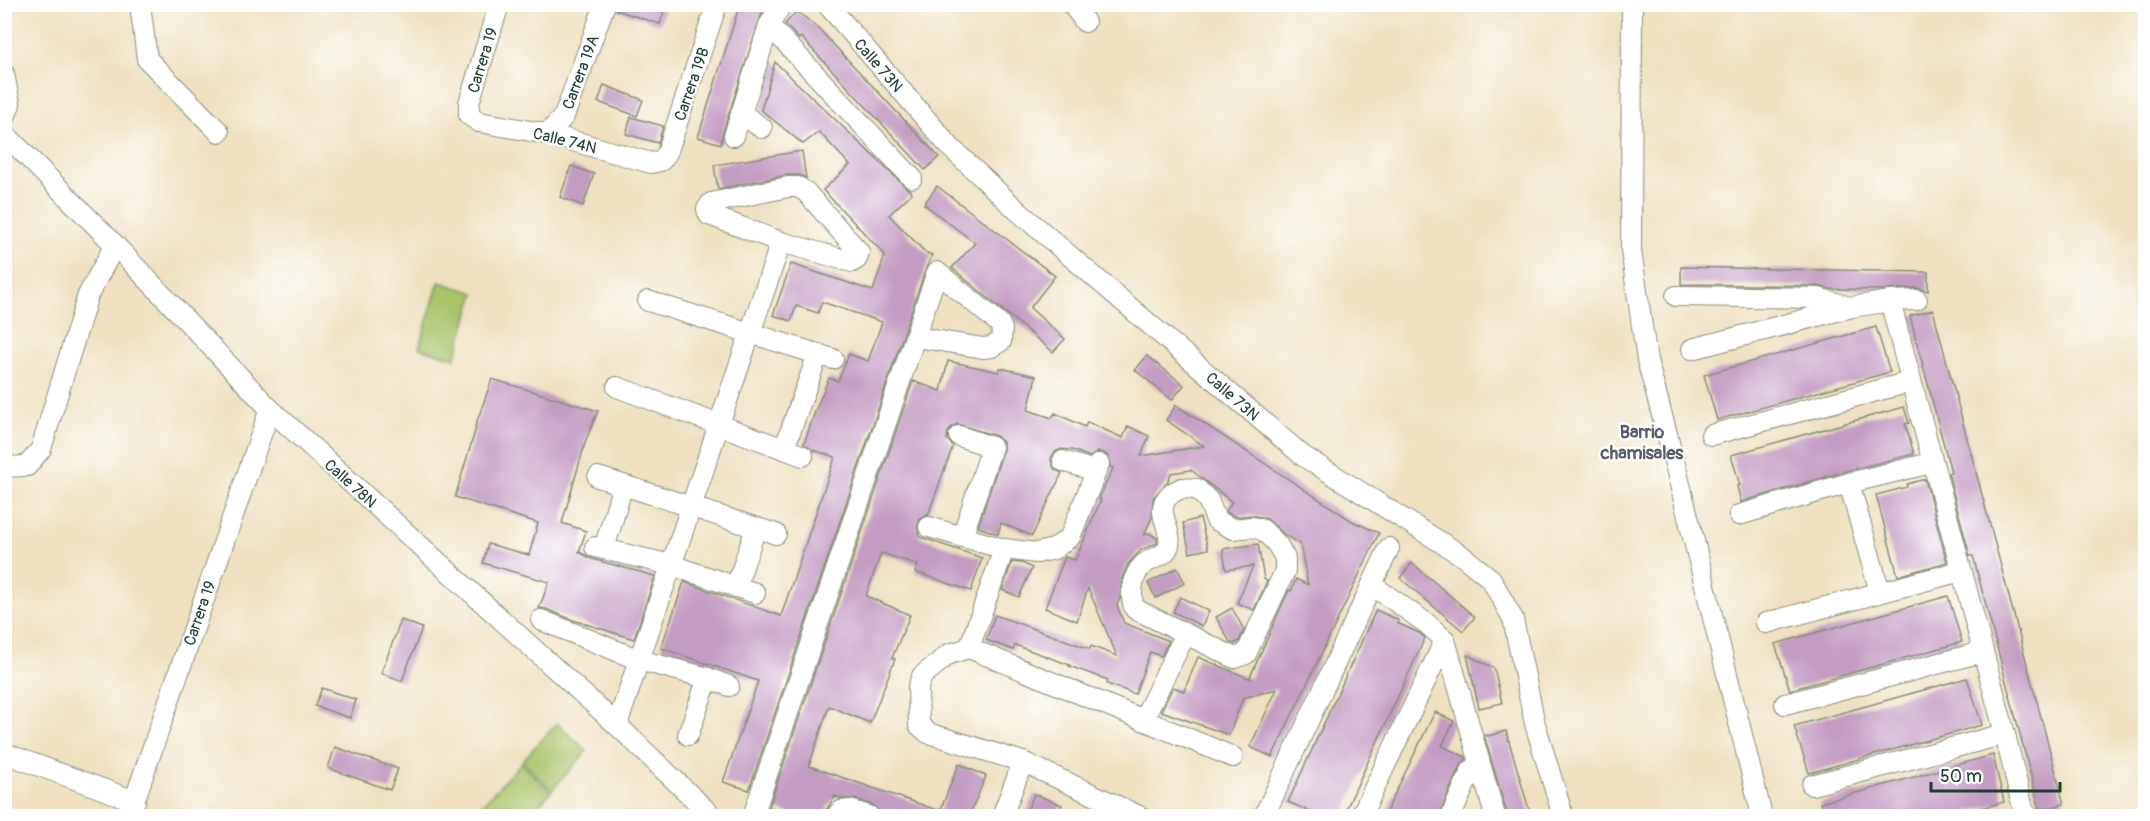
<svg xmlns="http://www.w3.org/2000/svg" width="2150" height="821" viewBox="0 0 2150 821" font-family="Pangolin,sans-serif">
<rect width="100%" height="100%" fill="#fff"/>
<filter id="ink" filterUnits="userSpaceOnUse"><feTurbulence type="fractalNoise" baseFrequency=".0167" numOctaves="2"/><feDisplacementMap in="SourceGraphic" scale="12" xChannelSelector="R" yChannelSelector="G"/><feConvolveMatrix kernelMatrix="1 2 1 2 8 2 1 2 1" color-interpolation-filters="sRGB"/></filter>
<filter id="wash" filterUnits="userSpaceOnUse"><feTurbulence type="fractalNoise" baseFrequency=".008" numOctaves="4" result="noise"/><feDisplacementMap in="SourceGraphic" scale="24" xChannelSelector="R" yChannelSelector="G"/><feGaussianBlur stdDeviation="1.35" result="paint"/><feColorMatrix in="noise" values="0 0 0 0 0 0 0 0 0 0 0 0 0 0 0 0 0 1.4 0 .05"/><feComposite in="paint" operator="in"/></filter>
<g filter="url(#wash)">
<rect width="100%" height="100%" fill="#eee0c0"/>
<g fill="#aac369" stroke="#64804e" stroke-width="1.5">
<path d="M439 282 475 293 455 358 419 348Z"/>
<path d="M557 723 587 751 552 790 522 761Z"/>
<path d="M521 763 551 792 528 816H493L481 806Z"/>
</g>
<g id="blocks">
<g fill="#c39cc2">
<path d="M617 4H666L660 24 616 10Z"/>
<path d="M740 4H765L723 132 721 144 698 137Z"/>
<path d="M797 11 819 29 939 157 925 170 801 37 799 39 785 24Z"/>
<path d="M775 62 912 193 889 215 925 252 932 255 926 268 749 790 723 782 758 681 661 648 684 582 781 616 835 457 813 450 804 444 816 409 829 378 838 381 849 354 868 361 882 322 822 302 818 313 796 306 791 321 773 315 791 264 873 291 885 255 823 190 850 165 819 132 803 144 761 110Z"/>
<path d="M604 85 643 100 637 116 598 102Z"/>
<path d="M631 117 663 126 658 143 626 134Z"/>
<path d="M802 151 806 178 799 175H786L718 189 714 165Z"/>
<path d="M571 166 594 174 583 206 560 197Z"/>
<path d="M937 186 1055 276 1030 308 1065 339 1053 352 952 268 975 243 924 204Z"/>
<path d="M1681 267 1928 272V291L1917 288 1884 290 1829 289 1818 286 1681 284Z"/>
<path d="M1933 310 2064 804 2040 810 1973 556H1970L1948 473 1951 472 1910 316Z"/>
<path d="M1876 327 1890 372 1717 420 1704 375Z"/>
<path d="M1147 356 1184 385 1172 400 1135 370Z"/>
<path d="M948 361 999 372 1000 368 1036 376 1028 410 1052 418 1055 413 1085 427 1087 422 1123 438 1128 426 1149 436 1141 456 1204 446 1166 420 1176 405 1352 521 1379 533 1272 757 1250 747 1277 689 1243 698 1229 735 1161 711 1173 687 1184 691 1198 657 1251 679 1250 677 1289 590 1291 591 1296 579 1308 585 1300 544 1286 536 1267 519 1251 515 1235 517 1226 511 1232 502 1191 470 1171 473 1167 483 1153 498 1152 517 1144 535 1149 533 1157 538V543L1141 550 1128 564 1122 578 1120 598 1117 605 1124 623 1169 641 1161 656 1150 652 1135 694 1107 684 1108 680 1069 666 1070 665 1015 645 1013 650 986 640 995 615 1090 649 1091 646 1117 656 1088 588 1077 621 1045 608 1065 557 1075 560 1101 500 1099 499 1113 468 1110 467 1109 457 1104 453 1098 452 1090 457 1072 450 1061 449 1055 452 1051 458 1052 464 1055 470 1062 473 1032 536 1001 523 998 534 978 527 1003 451V442L996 436 957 424 952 427 948 432 947 439 953 446 928 515 920 519 917 529 920 537 982 558 971 591 915 572 918 565 881 553 866 596 910 615 892 658 895 659 870 723 829 706 809 766 940 811 959 764 986 776 969 816H893L880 812 873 805 854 799H842L835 796 825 812 824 816H796L769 807 913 381 941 391Z"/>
<path d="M492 379 598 411 586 440 562 523 586 531 579 552 592 559 655 576 634 639 573 620 546 609 539 608 549 582 483 563 488 544 529 555 538 523 455 497 476 428 475 427Z"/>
<path d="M1904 407 1909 423 1905 424 1914 454 1846 471 1741 502 1737 486 1740 485 1731 455Z"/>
<path d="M1925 479 1947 562 1898 576 1876 495 1907 487V484Z"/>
<path d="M1200 518 1208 549 1190 553 1183 523Z"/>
<path d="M1258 544 1264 579 1267 581 1254 610 1237 603 1253 566 1226 570 1223 549Z"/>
<path d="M1012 562 1022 563 1032 568 1019 597 1002 590Z"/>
<path d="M1412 563 1475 617 1463 631 1400 578Z"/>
<path d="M1177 568 1185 583 1156 598 1148 583Z"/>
<path d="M1948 596 1962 642 1790 690 1775 644Z"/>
<path d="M1180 597 1209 611 1202 626 1173 612Z"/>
<path d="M1232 608 1244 630 1239 641 1234 644 1230 642 1216 617Z"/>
<path d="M1376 610 1398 620 1397 623 1419 633 1425 638 1343 816H1321L1288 802Z"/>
<path d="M401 620 422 628 402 681 381 673Z"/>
<path d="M1467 655 1494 668 1502 703 1479 708Z"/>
<path d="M1967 678 1982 725 1809 773 1794 726Z"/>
<path d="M322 688 356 700 350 718 315 706Z"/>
<path d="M1435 712 1454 721 1442 746 1466 757V759L1460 766 1439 816H1384Z"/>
<path d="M1506 731 1531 816H1508L1504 804 1484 735 1488 736Z"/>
<path d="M335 747 398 769 390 790 328 768Z"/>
<path d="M1993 755 2004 802 1952 816H1824L1820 803Z"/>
<path d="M1034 794 1062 805 1057 816H1025Z"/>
</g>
</g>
</g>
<g filter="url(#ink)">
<use href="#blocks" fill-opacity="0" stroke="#868e7a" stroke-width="1.5"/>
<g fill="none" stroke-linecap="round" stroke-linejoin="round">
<g stroke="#868e7a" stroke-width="22">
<g id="street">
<path d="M140 4 147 59 219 132"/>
<path d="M499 4 469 103V115L479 122 548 134 651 163 661 161 667 153 717 4"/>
<path d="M827 4 950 147 1020 213 1303 456 1461 555 1491 579 1513 619 1535 724 1563 816"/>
<path d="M1072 4 1085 22"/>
<path d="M1632 4 1631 250 1647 360 1673 456 1762 816"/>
<path d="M769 25 912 178"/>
<path d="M4 74 10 104 4 120"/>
<path d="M741 113 762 128"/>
<path d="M4 133 115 245 270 409 617 725 712 816"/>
<path d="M548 134 564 116 605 4"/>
<path d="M734 136 769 25 782 4"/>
<path d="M788 187H798L806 192 859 252 857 259 852 262 781 242 709 215 707 209 711 203Z"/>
<path d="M1676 296 1818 298 1850 307"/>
<path d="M648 301 833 359"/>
<path d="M1890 301 2005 734 2024 813 2029 816"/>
<path d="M1692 349 1852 307 1890 301 1917 300"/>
<path d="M617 387 803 456"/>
<path d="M1711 435 1910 382"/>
<path d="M959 436 992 447 962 537"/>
<path d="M784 449 818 354"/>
<path d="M1063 461 1095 471"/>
<path d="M4 467 27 466 41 449 88 295 115 245"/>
<path d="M598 477 776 534"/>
<path d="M1849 483 1880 592"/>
<path d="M1182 488 1197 489 1208 500 1216 520 1233 529 1252 527 1263 530 1277 544 1285 558V571L1246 654 1235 658 1135 609C1129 597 1132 576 1142 566 1149 558 1163 558 1168 548 1177 529 1143 504 1182 488Z"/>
<path d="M1739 515 1849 483 1931 463"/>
<path d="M929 527 1004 549 1037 553 1054 549 1070 537 1099 464"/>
<path d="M595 547 671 565 755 593"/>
<path d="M604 549 623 485"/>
<path d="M1372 585 1426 623 1445 640 1495 816"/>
<path d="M736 587 756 528"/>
<path d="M541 620 639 660 708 678 729 686"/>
<path d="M1766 623 1961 571"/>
<path d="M969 648 1004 549"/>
<path d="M1785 704 1982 652"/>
<path d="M1143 720 1185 635"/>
<path d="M617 725 781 242"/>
<path d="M688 735 708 678"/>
<path d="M4 753 135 801"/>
<path d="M1812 785 2005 734"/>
<path d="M129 816 270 409"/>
<path d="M753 816 937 272 999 323 1002 329 1001 341 992 347 983 348 916 337"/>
<path d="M836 816 841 811 850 810 869 816"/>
<path d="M1002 816 1023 762"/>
<path d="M1139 816 1023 762 928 733 919 725 918 687 922 676 949 654 969 648 1233 757"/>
<path d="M1264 816 1389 548"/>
<path d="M1361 816 1445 640"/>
<path d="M1451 816 1471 771 1479 765"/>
</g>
</g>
<use href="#street" stroke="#fff" stroke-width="20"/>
</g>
</g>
<g text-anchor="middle" stroke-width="4.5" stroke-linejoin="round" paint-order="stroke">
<g font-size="16" fill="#1f3d34" stroke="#fff">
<text transform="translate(482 60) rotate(-73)" y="6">Carrera 19</text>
<text transform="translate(879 65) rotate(49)" y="6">Calle 73N</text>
<text transform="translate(580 72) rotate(-70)" y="6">Carrera 19A</text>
<text transform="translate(691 84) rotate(-71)" y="6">Carrera 19B</text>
<text transform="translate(565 140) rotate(14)" y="6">Calle 74N</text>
<text transform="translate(1233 396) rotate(41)" y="6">Calle 73N</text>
<text transform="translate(351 483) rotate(42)" y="6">Calle 78N</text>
<text transform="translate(199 613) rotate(-71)" y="6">Carrera 19</text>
</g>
<g font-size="18" font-weight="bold" fill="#585e66" stroke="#fff">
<text x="1642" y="438">Barrio<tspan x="1642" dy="21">chamisales</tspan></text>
</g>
</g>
<rect width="2150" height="821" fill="none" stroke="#fff" stroke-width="24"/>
<path d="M1931 782v9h129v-9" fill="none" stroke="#1f3d34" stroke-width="3"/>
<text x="1940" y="782" font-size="18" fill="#1f3d34" stroke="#ffffff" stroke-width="4.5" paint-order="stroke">50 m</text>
</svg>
